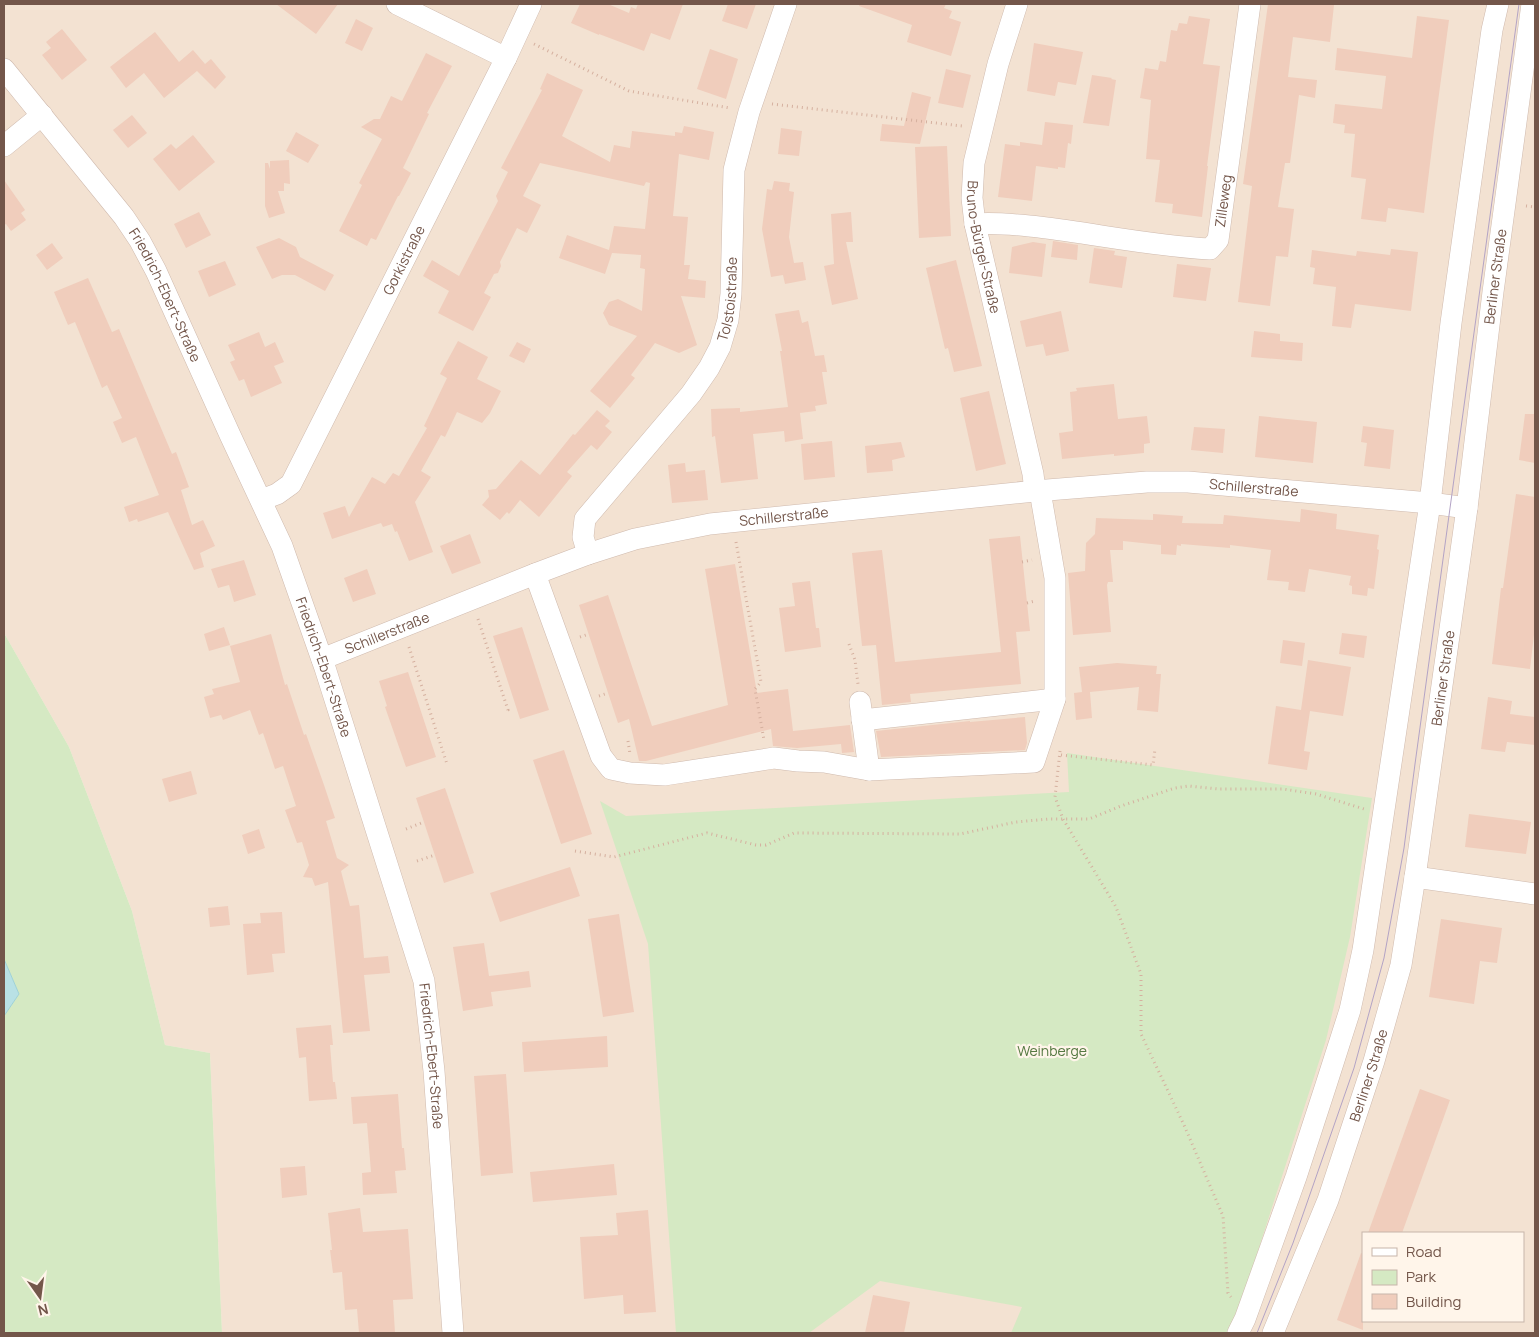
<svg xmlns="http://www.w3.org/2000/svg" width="1539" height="1337" viewBox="0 0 1539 1337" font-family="Manrope,sans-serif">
<rect width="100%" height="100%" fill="#fcf1e4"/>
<path fill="#f3e2d2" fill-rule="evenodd" d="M4 4H1535V1333H222L210 1053 165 1045 132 911 69 747 4 633ZM1363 1233H1523V1321H1363Z"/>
<g fill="#d5e9c3">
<path d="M4 633 69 747 132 911 165 1045 210 1053 222 1333H4V1016L19 994 4 959Z"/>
<path d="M1067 753 1372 798 1350 937 1326 1040 1236 1319 1229 1333H1011L1022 1307 880 1281 809 1333H676L648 944 600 801 626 816 1069 792Z"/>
</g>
<path fill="#b9e1e5" stroke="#9fd2d6" d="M4 959 19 994 4 1016Z"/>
<g fill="#f0cdbc">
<path d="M276 4H338L316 34Z"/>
<path d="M580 4H608L629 13 631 7 636 9 638 4H683L670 40 651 33 644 51 599 34V35L571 23Z"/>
<path d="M728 4H756L747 29 722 21Z"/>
<path d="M860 4H946L944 8 952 11 949 18 961 22 951 56 907 42 912 25 859 6Z"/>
<path d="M1268 4H1323L1334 5 1330 42 1293 37 1288 77 1317 80 1315 98 1299 95 1290 163H1285L1278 207 1294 209 1288 257 1276 256 1270 306 1238 302 1252 186 1243 184Z"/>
<path d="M1189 16 1210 19 1203 64 1220 66 1207 166H1208L1202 217 1172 213 1173 204 1155 202 1160 160 1146 159 1151 100 1140 98 1145 68 1158 70 1160 61 1166 62 1171 30 1177 31 1179 23 1187 24Z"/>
<path d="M1417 16 1449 20 1434 131 1424 213 1388 208 1386 222 1361 219 1366 179 1351 177 1355 134 1344 133 1345 125 1333 123 1335 104 1382 109 1386 76 1335 70 1337 48 1412 58Z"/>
<path d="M356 19 373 28 362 51 345 43Z"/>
<path d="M62 29 87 60 62 80 42 55 51 48 46 42Z"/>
<path d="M155 32 179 62 193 50 205 64 199 69 211 59 226 77 215 89 197 71 164 98 144 73 126 88 110 67Z"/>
<path d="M1034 43 1083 52 1076 85 1058 82 1055 96 1027 91Z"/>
<path d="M710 49 738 59 726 99 697 89Z"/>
<path d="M426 53 452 66 427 113 429 114 403 168 411 173 399 196H398L376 240 371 238 367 246 339 231 362 185 359 183 382 139 361 127 374 119H380L391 96 402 101Z"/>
<path d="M946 69 971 75 963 108 938 103Z"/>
<path d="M547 73 583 90 562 136 610 162 614 145 630 148 632 131 675 136V132L682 133 684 126 714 132 709 160 679 154 673 216 688 217 684 265H690L688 279 706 281 705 298 681 296 697 345 679 353 655 343 631 375 635 378 610 408 590 391 637 336 609 325 603 313 609 302 618 299 642 311 645 269 640 268 641 255 612 253 605 274 559 258 567 235 609 250 614 226 645 229 650 183 646 182 644 186 540 163 523 196 541 205 527 233 517 228 500 262 501 266 498 273 494 274 484 293 491 297 473 331 438 313 449 291 423 276 432 260 459 276 498 201 496 196 508 172 501 168 542 90 540 89Z"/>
<path d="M1092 75 1112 78 1111 79 1116 80 1109 126 1083 123Z"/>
<path d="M912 92 931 97 920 144 880 141 882 124 904 126Z"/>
<path d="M132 115 147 133 128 148 113 130Z"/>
<path d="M1045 122 1073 125 1071 144 1068 143 1065 168 1058 167V169L1036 166 1032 201 998 197 1005 144 1020 146V142L1042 145Z"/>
<path d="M781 128 802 131 799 156 778 154Z"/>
<path d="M296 132 319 145 308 163 286 151Z"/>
<path d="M193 135 215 162 179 191 153 159 171 144 176 149Z"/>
<path d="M947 146 951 236 919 238 915 147Z"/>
<path d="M289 160 290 184 284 183V191H278L285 213 269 218 265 206V163H268L270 169V161Z"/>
<path d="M4 180 25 210 21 213 26 220 11 231 6 224 4 225Z"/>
<path d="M774 181 790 183 789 191 794 192 789 237 794 263 803 262 806 280 785 284 783 275 771 277 762 229 767 189 772 190Z"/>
<path d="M199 212 211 235 186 248 174 224Z"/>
<path d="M851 212 853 242H846L858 299 832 305 824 266 834 264 831 214Z"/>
<path d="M279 238 296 247 300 257 334 275 325 291 295 275H282L272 279 256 247Z"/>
<path d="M1053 241 1078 245 1077 260 1051 257Z"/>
<path d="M1033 242 1046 244 1042 277 1009 273 1012 247Z"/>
<path d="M52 243 63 258 47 270 36 255Z"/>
<path d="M1094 248 1115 251 1114 255 1127 257 1122 288 1089 283Z"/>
<path d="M1391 249 1418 252 1411 311 1355 304 1351 328 1332 326 1336 287 1313 284 1315 268 1310 267 1312 250 1356 256 1357 251 1390 255Z"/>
<path d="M956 260 982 366 954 372 948 348 945 349 926 268Z"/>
<path d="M225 261 236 285 209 297 198 271Z"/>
<path d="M1177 264 1211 268 1206 301 1173 297Z"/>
<path d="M88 278 112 332 119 329 172 454 176 452 189 487 181 490 192 525 203 520 215 546 200 553 204 567 194 570 168 512 138 522 137 519 129 522 124 507 159 495 136 437 122 443 113 422 122 418 107 385 102 388 75 322 68 325 54 292Z"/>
<path d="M799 310 802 323 808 321 815 356 824 355 827 372H822L827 404 815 406 816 411 800 413 803 439 785 442 784 431 753 434 758 479 721 483 715 436 712 437 711 409 740 408V412L788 407 780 351H782L775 314Z"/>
<path d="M1061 311 1069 351 1046 356 1043 344 1026 347 1020 321Z"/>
<path d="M1254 331 1280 334V341L1303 343 1302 361 1251 357Z"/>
<path d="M259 332 265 347 275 342 284 362 274 366 282 383 251 397 244 379 239 381 230 362 235 360 228 345Z"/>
<path d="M458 341 488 357 477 379 501 391 490 413 482 423 457 412 445 437 441 435 421 471 431 477 415 502 433 552 409 561 397 531 395 532 392 524 383 527 381 523 332 539 323 513 345 506 349 517 372 477 385 484 393 473 399 476 427 428 424 426 447 378 440 374Z"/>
<path d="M517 342 531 349 524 363 509 356Z"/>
<path d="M1114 384 1118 419 1147 416 1150 443 1144 444V453L1114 456V454L1062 459 1059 433 1073 431 1070 392 1077 391 1076 388Z"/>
<path d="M989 391 1006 464 976 471 960 398Z"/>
<path d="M597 410 610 421 605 426 612 432 597 450 591 445 567 472 572 476 539 517 520 500 509 514 507 512 500 520 482 505 489 497 488 490 496 489 521 460 540 475 573 434 575 435Z"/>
<path d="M1525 414H1535V463L1519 460Z"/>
<path d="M1259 416 1317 422 1313 463 1255 457Z"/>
<path d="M1363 426 1394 430 1390 469 1364 466 1367 443 1361 442Z"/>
<path d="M1194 427 1225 429 1223 453 1191 450Z"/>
<path d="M832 441 835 477 804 480 801 444Z"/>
<path d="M901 442 905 457 892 460 893 471 867 473 865 446Z"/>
<path d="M685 463 686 472 705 470 708 500 672 503 668 465Z"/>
<path d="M1516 494 1535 497V626L1530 669 1492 664 1501 588H1503Z"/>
<path d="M1301 509 1337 514 1336 529 1379 535 1377 549 1379 550 1374 589 1368 588 1367 596 1352 594V586L1349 585 1351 576 1309 569 1305 592 1288 590 1289 582 1267 580 1271 550 1230 545V548L1181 544V546L1177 545 1176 555 1161 554V545L1123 541V550H1110L1113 582H1108L1107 585 1111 632 1073 635 1068 573 1085 571 1086 543 1095 534 1096 518 1153 520V514L1183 516 1182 523 1223 524 1224 515 1300 522Z"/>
<path d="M470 534 481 563 452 574 440 546Z"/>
<path d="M1020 536 1030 631 1016 632 1021 684 910 694 911 702 882 705 876 645 862 646 852 553 882 550 895 662 1001 652 989 539Z"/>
<path d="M244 560 256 595 234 602 229 585 218 588 211 569Z"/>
<path d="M735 564 757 693 788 689 793 731 850 725 854 752 842 753 841 744 797 748 773 746 771 729 646 761H639L629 719 618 723 579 605 608 595 652 726 728 705 705 569Z"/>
<path d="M367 569 376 594 353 602 344 578Z"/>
<path d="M810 581 816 628H819L821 647 785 652 779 608 795 606 792 583Z"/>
<path d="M224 627 230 645 209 651 204 634Z"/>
<path d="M522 627 549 710 520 719 493 636Z"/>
<path d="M1342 633 1367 636 1364 658 1339 654Z"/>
<path d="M271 634 285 685 287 684 304 735 306 734 324 785 335 818 326 821 337 858 349 865 341 871 350 906 359 905 364 958 388 956 390 973 364 975 370 1031 343 1033 328 882 315 886 312 878 303 877 309 865 302 842 297 843 285 810 296 806 283 766 275 769 263 733 259 735 250 710 223 720 221 715 210 718 204 697 214 694 212 689 240 682 230 646Z"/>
<path d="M1283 640 1305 643 1302 666 1280 663Z"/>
<path d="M1308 660 1351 667 1343 716 1310 711 1304 751 1310 752 1307 770 1268 764 1276 706 1301 710Z"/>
<path d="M1117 663 1157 666 1156 674H1161L1158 712 1137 710 1139 687 1090 692 1092 718 1076 720 1074 693 1082 692 1079 667Z"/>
<path d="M408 672 436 757 406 767 385 707 387 706 379 681Z"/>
<path d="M1488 697 1512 701 1510 714 1535 717V745L1507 742 1505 752 1481 749Z"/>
<path d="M1025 717 1027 743 1025 750 881 757 876 731 970 721V722Z"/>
<path d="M564 750 592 834 561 844 533 760Z"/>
<path d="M191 771 197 794 169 802 162 779Z"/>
<path d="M445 788 474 873 444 883 416 798Z"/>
<path d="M1469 814 1531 822 1526 854 1465 847Z"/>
<path d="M259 829 265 848 248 854 242 835Z"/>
<path d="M570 867 580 896 500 922 490 893Z"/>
<path d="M228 906 230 925 210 927 208 908Z"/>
<path d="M282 912 285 953 272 954 274 972 247 975 243 924 261 923 260 913Z"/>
<path d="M619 914 634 1012 603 1017 588 919Z"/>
<path d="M1441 919 1502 928 1497 963 1480 961 1474 1004 1429 997Z"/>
<path d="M484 943 489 976 529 971 531 987 491 992 493 1006 463 1011 453 947Z"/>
<path d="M331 1025 333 1045H330L333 1082H335L337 1099 309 1101 306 1057 299 1058 296 1028Z"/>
<path d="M607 1036 608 1067 524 1072 522 1042Z"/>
<path d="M506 1074 513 1173 481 1176 474 1076Z"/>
<path d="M1420 1089 1450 1100 1402 1233H1368Z"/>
<path d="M398 1094 402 1148H404L406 1170 395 1171 397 1193 363 1195 362 1173 371 1172 367 1123 353 1124 351 1097Z"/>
<path d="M614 1164 617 1195 533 1202 530 1172Z"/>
<path d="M305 1166 307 1195 282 1198 280 1168Z"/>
<path d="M360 1208 363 1232 408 1229 413 1299 393 1300 395 1333H359L357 1309 345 1310 342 1272 333 1273 330 1250H332L328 1213Z"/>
<path d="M648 1210 656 1312 624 1314 623 1295 584 1299 580 1237 618 1235 616 1213Z"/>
<path d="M1361 1253 1363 1254V1330L1337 1320Z"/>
<path d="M873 1295 910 1302 904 1333H865Z"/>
</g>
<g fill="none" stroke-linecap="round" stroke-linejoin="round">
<g stroke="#cfbaae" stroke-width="22">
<g id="minor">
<path d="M397 4 506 58"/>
<path id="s1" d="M1017 4 998 64 974 163 972 198 975 224 1033 474 1035 491"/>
<path id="s2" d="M4 69 124 217 140 241 156 271 230 435 282 546 325 668 424 981 434 1071 453 1333"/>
<path d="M4 146 42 115"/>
<path id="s3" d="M975 224C996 222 1018 225 1039 227 1097 234 1153 246 1210 249L1218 240 1250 4"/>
<path id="s4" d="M261 500 277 494 291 484 506 58 531 4"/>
<path id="s5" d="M588 554 583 537 585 519 691 394 709 368 720 347 728 320 731 294 734 170 736 162 749 112 786 4"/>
<path d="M535 574 601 756 611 769 630 773 664 775 774 758 798 761 824 762 869 770 1034 762 1055 699V578L1040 491"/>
<path id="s6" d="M322 659 535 574 588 554 635 539 710 524 1035 491 1147 482H1188L1430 503 1467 508"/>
<path d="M860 702 869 770"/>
<path d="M862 720 1055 699"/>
<path d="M1415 877 1535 894"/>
<path d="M1238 1333 1245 1319 1296 1177 1326 1085 1350 1010 1363 950 1430 503 1451 323 1492 30 1498 4"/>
<path id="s7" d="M1273 1333 1328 1200 1374 1061 1401 965 1415 877 1467 508 1493 292 1532 4"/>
</g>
</g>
<g stroke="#d5b09f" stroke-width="3" stroke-dasharray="1 4" stroke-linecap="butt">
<path d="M534 44 629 91 730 108"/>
<path d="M772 104 962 126"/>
<path d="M1526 206 1535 207"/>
<path d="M736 542 761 682 755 689 764 740"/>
<path d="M1022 562 1032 560"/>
<path d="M1027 603 1035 601"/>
<path d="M478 619 508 710 506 711"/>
<path d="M580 637 589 634"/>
<path d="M849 644 855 660 858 684"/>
<path d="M409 647 447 764"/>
<path d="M599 696 608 693"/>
<path d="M628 741 630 754"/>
<path d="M1060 751 1055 797 1063 819 1116 907 1141 974V1034L1184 1125 1223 1216 1228 1293 1231 1297"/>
<path d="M1061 755 1153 765 1155 749"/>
<path d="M406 829 424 822"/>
<path d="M575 851 614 857 707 833 756 845H766L794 833 960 834 1016 822 1049 819H1089L1121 806 1175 788 1189 786 1219 789H1283L1316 794 1364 809"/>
<path d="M417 861 435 855"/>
</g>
<use href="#minor" stroke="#fff" stroke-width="21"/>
<path stroke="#b3a3c5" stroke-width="1" d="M1257 1333 1293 1243 1354 1068 1384 958 1404 848 1415 764 1519 4"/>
</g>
<g text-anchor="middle" stroke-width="4.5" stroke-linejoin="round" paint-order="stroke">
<g font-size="14" fill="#73564a" stroke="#fff5ea">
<text dy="5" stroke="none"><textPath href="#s3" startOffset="288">Zilleweg</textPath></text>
<text dy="5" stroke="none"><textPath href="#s1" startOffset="250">Bruno-Bürgel-Straße</textPath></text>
<text dy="5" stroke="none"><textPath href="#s4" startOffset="285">Gorkistraße</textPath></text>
<text dy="5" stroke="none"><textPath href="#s7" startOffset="1085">Berliner Straße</textPath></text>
<text dy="5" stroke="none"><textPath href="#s2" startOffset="279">Friedrich-Ebert-Straße</textPath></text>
<text dy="5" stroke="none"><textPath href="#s5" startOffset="304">Tolstoistraße</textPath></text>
<text dy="5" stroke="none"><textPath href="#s6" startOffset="958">Schillerstraße</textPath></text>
<text dy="5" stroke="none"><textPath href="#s6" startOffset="486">Schillerstraße</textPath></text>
<text dy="5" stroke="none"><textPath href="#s6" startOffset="70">Schillerstraße</textPath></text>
<text dy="5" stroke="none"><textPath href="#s2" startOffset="684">Friedrich-Ebert-Straße</textPath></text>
<text dy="5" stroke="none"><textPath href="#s7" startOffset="680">Berliner Straße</textPath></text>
<text dy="5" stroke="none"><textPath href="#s2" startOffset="1089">Friedrich-Ebert-Straße</textPath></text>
<text dy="5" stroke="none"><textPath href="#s7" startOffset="275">Berliner Straße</textPath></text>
</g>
<g font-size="14" fill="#567942" stroke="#fff5ea">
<text x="1052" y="1056">Weinberge</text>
</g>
</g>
<rect width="1539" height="1337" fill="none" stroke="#73564a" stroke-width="10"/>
<rect x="1362" y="1232" width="162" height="90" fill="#fff5ea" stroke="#c7b5aa"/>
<rect x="1372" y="1248" width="25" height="8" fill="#ffffff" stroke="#c7b5aa"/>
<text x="1406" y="1257" font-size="15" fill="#73564a">Road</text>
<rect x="1372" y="1270" width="25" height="15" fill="#d5e9c3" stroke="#c7b5aa"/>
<text x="1406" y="1282" font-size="15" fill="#73564a">Park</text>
<rect x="1372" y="1294" width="25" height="15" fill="#f0cdbc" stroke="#c7b5aa"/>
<text x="1406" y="1307" font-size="15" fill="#73564a">Building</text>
<g transform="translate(40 1297) rotate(166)" stroke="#fff5ea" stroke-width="4" paint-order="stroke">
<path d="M0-4L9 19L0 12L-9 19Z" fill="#73564a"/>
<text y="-8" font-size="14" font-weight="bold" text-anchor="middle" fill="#73564a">N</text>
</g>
</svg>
